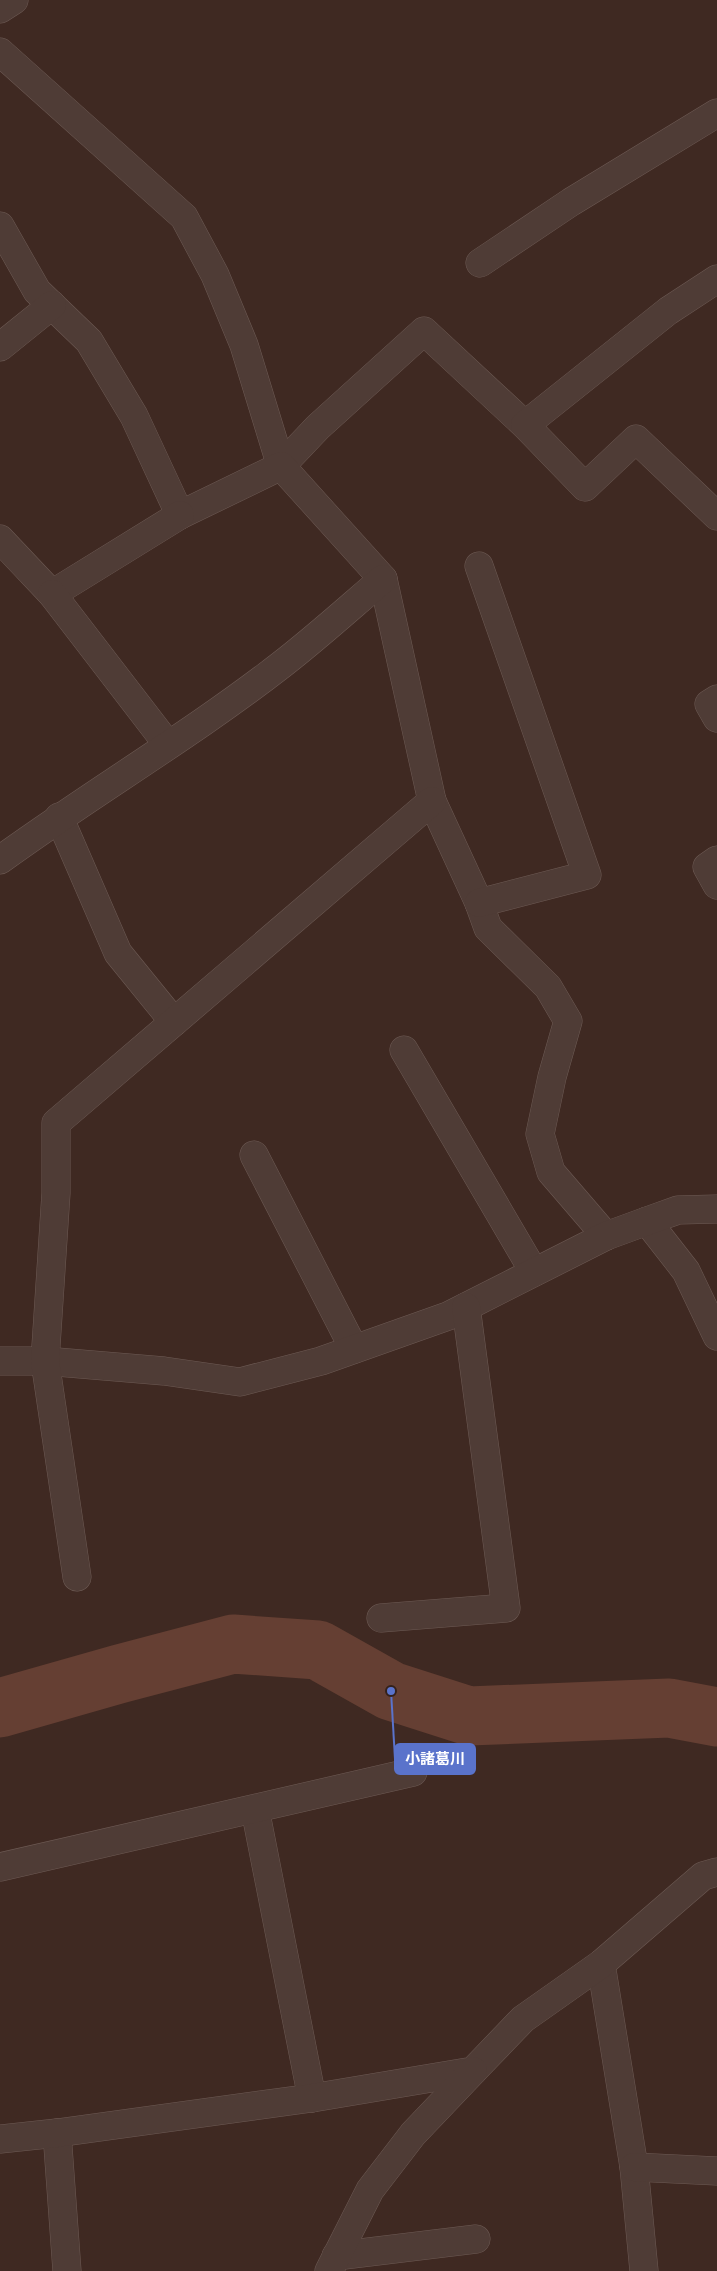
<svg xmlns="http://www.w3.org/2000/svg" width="717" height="2271" viewBox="0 0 717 2271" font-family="'Asap Condensed','Noto Sans JP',sans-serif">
<rect width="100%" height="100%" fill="#3f2922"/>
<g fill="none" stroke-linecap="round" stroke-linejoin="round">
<path stroke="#653f33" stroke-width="59" d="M0 1708 119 1674 233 1644 318 1650 391 1691 469 1716 669 1708 717 1717"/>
<g stroke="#6d5a54" stroke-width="29">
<g id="minor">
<path d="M0 9 14 0"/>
<path d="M0 52 184 217 215 275 244 345 281 466 318 427 424 331 525 425"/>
<path d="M0 226 37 291 89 341 134 416 180 515 281 466 383 579 432 801 479 903 488 928 548 987 568 1021 552 1077 540 1134 551 1172 606 1236"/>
<path d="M480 263 571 202 717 113"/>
<path d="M717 279 668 311 525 425 585 487 636 439 717 516"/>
<path d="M0 347 52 305"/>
<path d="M0 539 52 594 180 515"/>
<path d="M52 594 168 745"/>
<path d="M717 699 709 704 717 718"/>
<path d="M59 817 118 953 174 1022"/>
<path d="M0 860C92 793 191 735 281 665 316 638 349 608 383 579"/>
<path d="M717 860 707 867 717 885"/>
<path d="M479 903 587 875 479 566"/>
<path d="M404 1050 534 1272"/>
<path d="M254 1155 354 1349"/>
<path d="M647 1221 686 1271 717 1336"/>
<path d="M0 1361H45L164 1371 240 1382 321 1361 448 1316 606 1236 647 1221 678 1210 717 1209"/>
<path d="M77 1577 45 1361 56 1193V1123L432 801"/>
<path d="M381 1618 506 1608 466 1307"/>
<path d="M255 1809 312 2098"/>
<path d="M0 1867 413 1772"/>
<path d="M601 1964 634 2167 644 2271"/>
<path d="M57 2133 67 2271"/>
<path d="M0 2139 57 2133 312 2098 473 2071 523 2019 601 1964 703 1876 717 1872"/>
<path d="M634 2167 717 2171"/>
<path d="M336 2256 476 2239"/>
<path d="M329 2271 370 2190 413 2134 473 2071"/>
</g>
</g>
<use href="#minor" stroke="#4f3c36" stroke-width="28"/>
</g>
<path fill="none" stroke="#5a73cb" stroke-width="2" d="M391 1691L395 1759"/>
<circle fill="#5a73cb" stroke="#34211b" stroke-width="2" cx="391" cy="1691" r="5"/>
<rect fill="#5a73cb" stroke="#5a73cb" stroke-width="2" x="395" y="1744" width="80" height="30" rx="5"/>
<g font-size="15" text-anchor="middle" font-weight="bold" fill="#fff">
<text x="435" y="1764">小諸葛川</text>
</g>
</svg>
